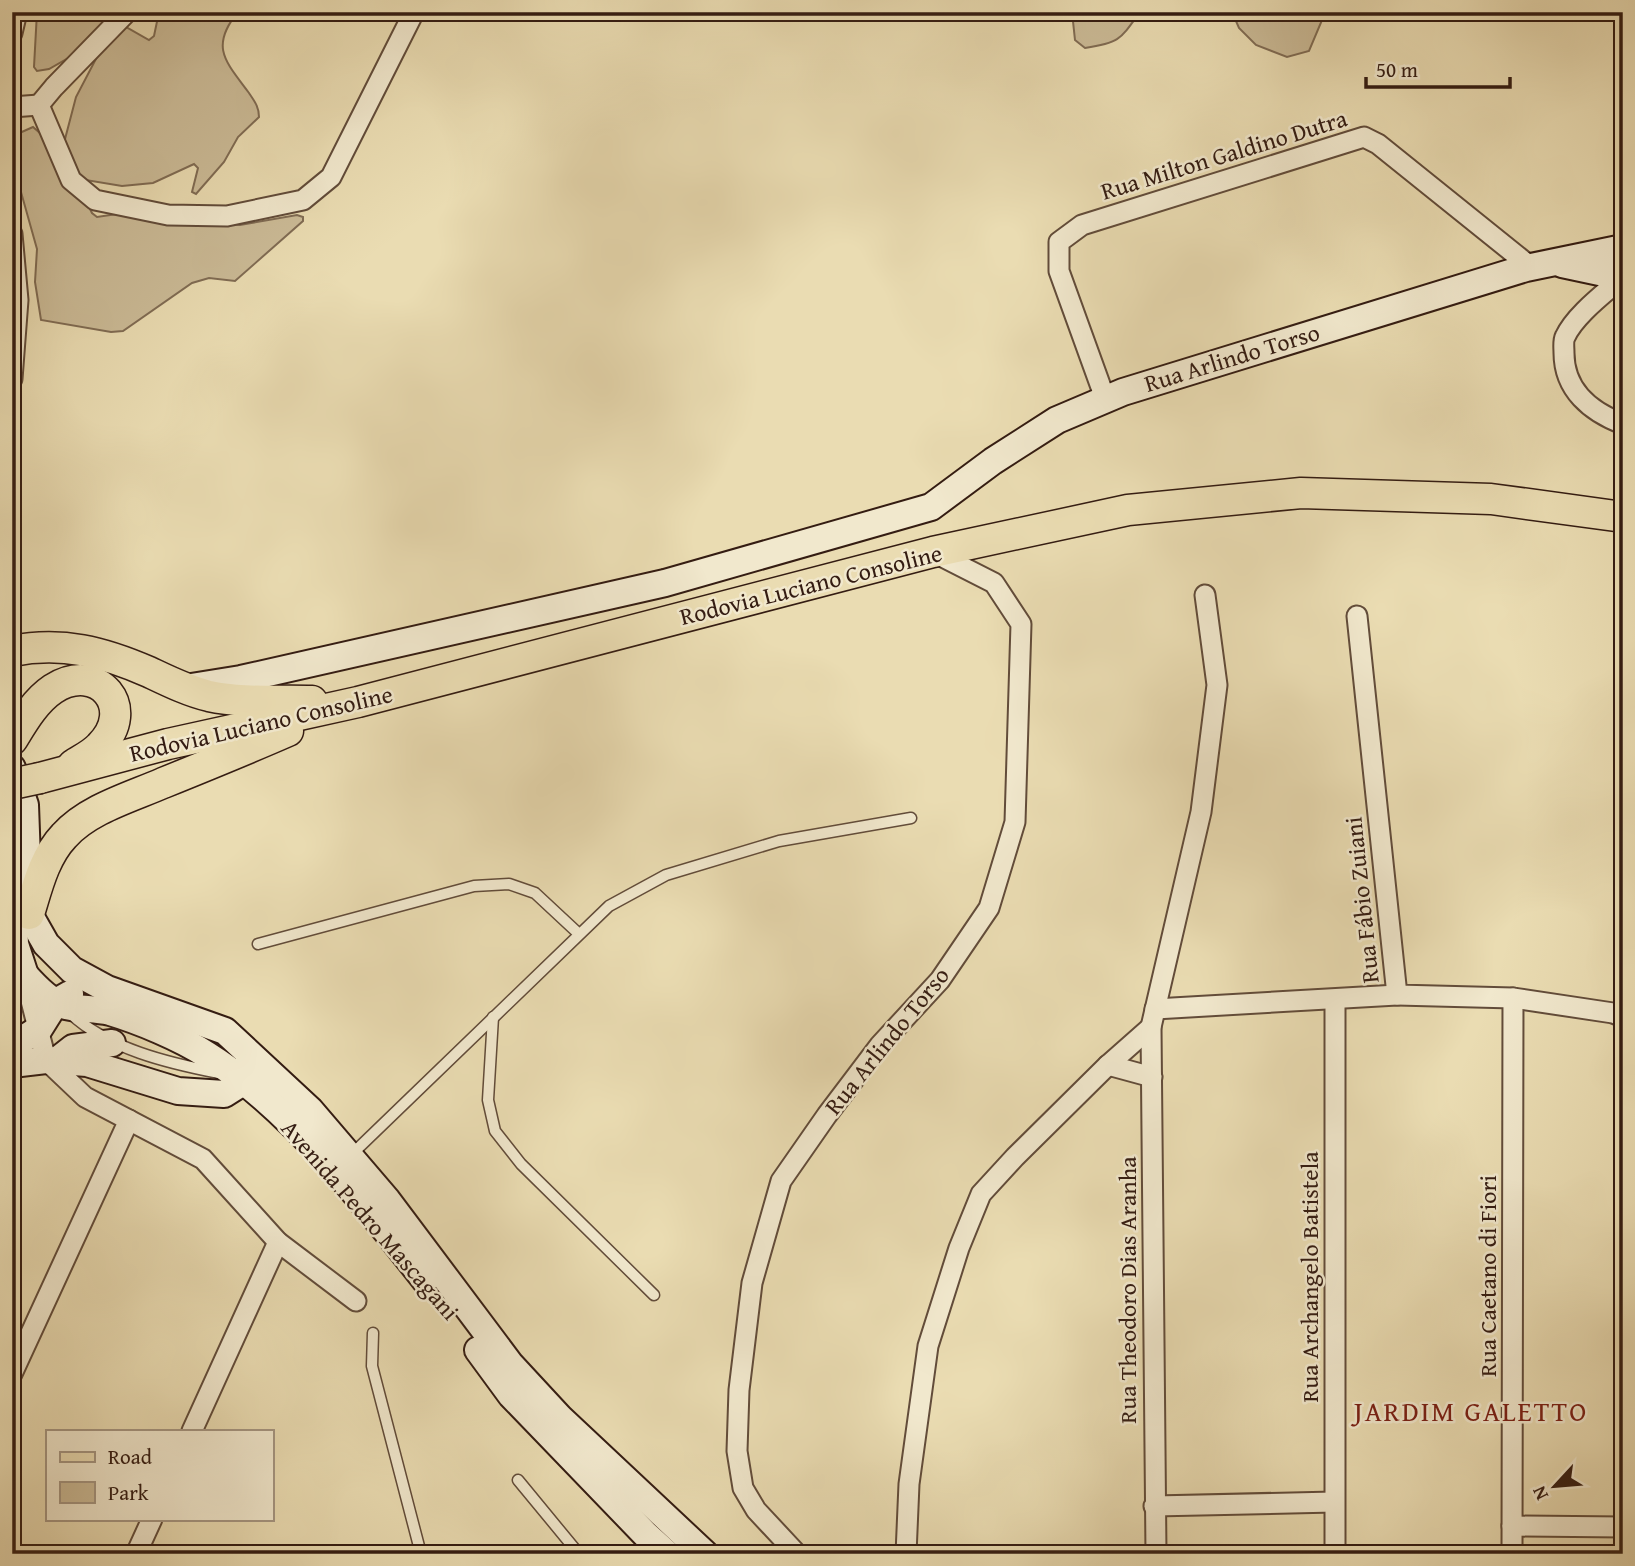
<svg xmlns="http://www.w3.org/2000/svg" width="1635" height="1566" viewBox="0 0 1635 1566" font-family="'Gentium Book Plus',serif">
<rect width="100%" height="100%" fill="#eadcb2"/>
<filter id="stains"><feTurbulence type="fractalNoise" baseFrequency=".00286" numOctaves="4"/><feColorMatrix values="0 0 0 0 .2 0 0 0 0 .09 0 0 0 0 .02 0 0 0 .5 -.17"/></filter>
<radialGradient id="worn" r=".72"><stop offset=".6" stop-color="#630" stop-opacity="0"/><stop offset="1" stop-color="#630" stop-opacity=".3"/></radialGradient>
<g fill="#cbbb97" stroke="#806c54" stroke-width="2">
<path d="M37 12H119L121 24 149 40 154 36 159 12H238C209 47 226 62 249 93 255 102 259 107 259 117L238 137 224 162 196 194 192 192 198 168 194 164 153 183 122 186 86 180 79 186 92 213 97 217 131 212 240 225 297 215 303 217V221L235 281 209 278 192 283 123 331 111 332 41 320 35 282 37 249 12 160 15 135 33 127 49 141 65 139 76 97 98 55 84 49 49 69 37 71 34 67Z"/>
<path d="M1072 12H1140C1120 40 1119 43 1085 48L1075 40Z"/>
<path d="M1232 12H1325V13L1309 51 1287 57 1256 45 1239 28Z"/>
</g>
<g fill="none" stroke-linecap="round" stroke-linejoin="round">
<g stroke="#624c3a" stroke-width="13">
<g id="lane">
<path d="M258 944 474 886 509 884 535 893 579 934"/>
<path d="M70 1013C108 1049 168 1063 219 1073"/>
<path d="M493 1017 488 1100 495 1131 521 1164 654 1295"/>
<path d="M350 1156 609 906 666 875 779 841 911 818"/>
<path d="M373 1333 372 1366 421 1554"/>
<path d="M518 1480 579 1554"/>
</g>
</g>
<g stroke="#624c3a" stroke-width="23">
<g id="street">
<path d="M12 33 17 12"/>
<path d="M39 105 71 180 95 200 168 215 227 216 303 200 331 177 414 12"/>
<path d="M39 105 54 87 127 12"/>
<path d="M12 107 39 105"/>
<path d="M12 234 18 300 12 379"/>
<path d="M1623 277C1605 293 1575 315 1565 337 1563 341 1564 348 1564 353 1564 390 1591 412 1623 424"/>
<path d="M1106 401 1059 271V242L1082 225 1364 137 1378 144 1531 267"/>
<path d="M1357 616 1397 995 1513 998 1613 1013 1623 1017"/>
<path d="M25 977 46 1060 85 1097 203 1159 278 1242 356 1301"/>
<path d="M1155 1009 1397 995"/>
<path d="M1108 1065 1152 1077"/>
<path d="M12 1374 129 1120"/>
<path d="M192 1431 278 1242"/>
<path d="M1154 1506 1334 1502"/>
<path d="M1512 1526 1623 1527"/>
<path d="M136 1554 152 1519"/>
<path d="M797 1554 756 1510 743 1488 737 1451 739 1390 752 1283 781 1181 827 1115 880 1045 940 980 989 908 1015 822 1021 624 994 583 933 552"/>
<path d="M906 1554 909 1484 928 1346 959 1248 981 1194 1015 1157 1108 1065 1151 1027"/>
<path d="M1156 1554 1151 1027 1201 812 1217 685 1205 595"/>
<path d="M1335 1554V1000"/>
<path d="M1512 1554 1513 998"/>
</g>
</g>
<g stroke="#341c12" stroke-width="30">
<g id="secondary">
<path d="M1562 264 1623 277"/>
<path d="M185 688 241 679 665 583 931 507 993 461 1057 420 1123 392 1526 268 1623 248"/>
<path d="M12 768 25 805 29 914 46 944 72 970 107 989 225 1031 310 1110 387 1200 510 1364 560 1418 705 1554"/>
<path d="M13 891 15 944 25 975"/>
<path d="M12 976 25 975C34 985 49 1001 62 1005 77 1010 94 1008 110 1012 140 1021 181 1038 207 1055 291 1108 365 1203 425 1280"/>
<path d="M12 1046 39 1029 56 1002 70 994"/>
<path d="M59 1059 73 1048 112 1043"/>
<path d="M12 1064 46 1060 87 1063 178 1091 224 1094 243 1082 246 1067"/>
<path d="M478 1350 511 1395 646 1535 667 1554"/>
</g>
</g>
<g stroke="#341c12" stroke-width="33">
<g id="primary">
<path d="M12 651C62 641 103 652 149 672 168 681 188 691 209 696 242 703 278 700 312 701"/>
<path d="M12 740C23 722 35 701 53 689 98 660 138 708 100 746 93 754 82 759 73 765"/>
<path d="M40 778 168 744 358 702 933 552 1128 510 1301 493 1491 499 1623 517"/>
<path d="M29 914C37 888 44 857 64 836 88 809 131 797 163 783 205 766 247 749 288 731"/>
</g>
</g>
<use href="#lane" stroke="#f1e8cd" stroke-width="10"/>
<use href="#street" stroke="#f1e8cd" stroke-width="19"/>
<use href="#secondary" stroke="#f1e8cd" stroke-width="26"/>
<use href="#primary" stroke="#eadcb2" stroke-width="30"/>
<g stroke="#341c12" stroke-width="33" stroke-linecap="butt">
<path id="primary-bridge" d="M12 784 40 778"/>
</g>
<use href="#primary-bridge" stroke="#eadcb2" stroke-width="30"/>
</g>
<g text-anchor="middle" stroke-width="5" stroke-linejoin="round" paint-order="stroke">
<g font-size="24" fill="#341c12" stroke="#f1e8cd">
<text transform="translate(1224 155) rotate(-17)" y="8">Rua Milton Galdino Dutra</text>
<text transform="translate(1232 358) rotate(-17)" y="8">Rua Arlindo Torso</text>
<text transform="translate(811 585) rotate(-14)" y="8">Rodovia Luciano Consoline</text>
<text transform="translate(261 724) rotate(-13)" y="8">Rodovia Luciano Consoline</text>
<text transform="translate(1362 900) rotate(-96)" y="8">Rua Fábio Zuiani</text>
<text transform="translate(887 1041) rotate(-51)" y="8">Rua Arlindo Torso</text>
<text transform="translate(370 1220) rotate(49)" y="8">Avenida Pedro Mascagani</text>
<text transform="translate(1488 1276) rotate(-90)" y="8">Rua Caetano di Fiori</text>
<text transform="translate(1310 1277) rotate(-90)" y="8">Rua Archangelo Batistela</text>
<text transform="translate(1128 1290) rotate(-90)" y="8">Rua Theodoro Dias Aranha</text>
</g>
<g font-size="28" letter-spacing="2" fill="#7a1f14" stroke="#f1e8cd">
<text x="1471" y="1421">JARDIM GALETTO</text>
</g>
</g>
<rect width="1635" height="1566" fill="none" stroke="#eadcb2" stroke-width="42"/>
<rect x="14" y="14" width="1607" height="1538" fill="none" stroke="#341c12" stroke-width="3.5"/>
<rect x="21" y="21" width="1593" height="1524" fill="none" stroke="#341c12" stroke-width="2"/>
<rect x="46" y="1430" width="228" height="91" fill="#f1e8cd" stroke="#a59682" stroke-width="2"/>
<rect x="60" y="1452" width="35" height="10" fill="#eadcb2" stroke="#a59682" stroke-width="2"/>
<text x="108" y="1464" font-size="21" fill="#341c12">Road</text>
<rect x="60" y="1482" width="35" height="21" fill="#cbbb97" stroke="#a59682" stroke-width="2"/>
<text x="108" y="1500" font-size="21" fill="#341c12">Park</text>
<g transform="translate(1555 1486) rotate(244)" stroke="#f1e8cd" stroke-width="5" paint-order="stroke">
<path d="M0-5L12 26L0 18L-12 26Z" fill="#341c12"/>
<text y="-10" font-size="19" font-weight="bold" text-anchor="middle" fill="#341c12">N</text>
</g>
<path d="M1366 77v10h144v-10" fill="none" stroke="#341c12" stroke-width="3.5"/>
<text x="1376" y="77" font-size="21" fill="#341c12" stroke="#f1e8cd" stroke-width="5" paint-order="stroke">50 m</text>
<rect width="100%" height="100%" filter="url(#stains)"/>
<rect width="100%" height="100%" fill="url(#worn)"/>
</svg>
